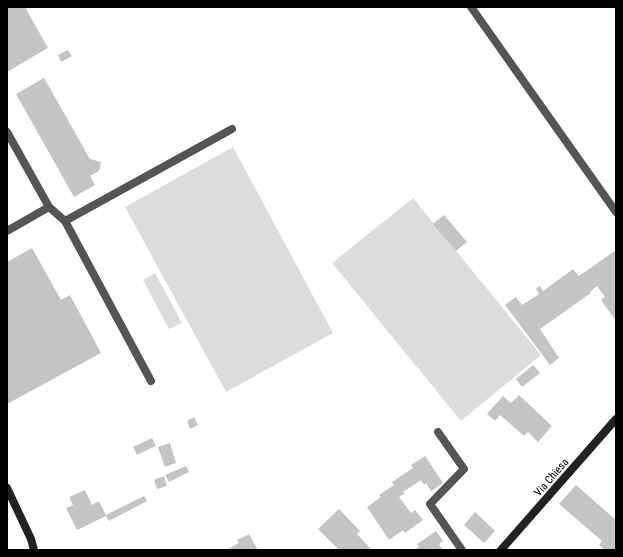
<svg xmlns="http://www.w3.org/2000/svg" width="623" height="557" viewBox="0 0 623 557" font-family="'Roboto Condensed',sans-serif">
<rect width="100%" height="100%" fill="#fff"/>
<g fill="#dcdcdc">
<path d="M233 147 333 333 226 392 125 207Z"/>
<path d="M413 198 541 355 461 421 332 263Z"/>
<path d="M155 273 182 323 169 329 143 280Z"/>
</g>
<g fill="#c4c4c4">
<path d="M7 7H25L48 48 7 72Z"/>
<path d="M68 50 72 56 61 62 58 55Z"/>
<path d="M44 78 90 159 101 162 99 171 90 176 95 185 74 197 16 94Z"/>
<path d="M444 215 467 242 456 251 433 224Z"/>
<path d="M32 248 61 300 70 295 101 353 7 404V262Z"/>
<path d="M616 250V321L601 300 605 297 597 286 590 292 591 293 540 329 559 358 550 365 505 305 516 297 522 305 539 294 536 289 540 286 543 291 573 269 579 276Z"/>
<path d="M533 365 540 373 522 387 516 379Z"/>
<path d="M519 395 552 426 538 442 528 432 524 436 500 415 495 421 487 414 503 396 511 403Z"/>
<path d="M194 417 198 425 190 429 187 421Z"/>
<path d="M152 438 156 446 137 455 133 447Z"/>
<path d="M170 443 176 463 165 467 158 447Z"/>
<path d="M425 456 443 483 431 491 426 483 424 485 421 480 403 492 405 493 399 497 411 513 415 510 423 520 405 533 403 530 389 540 367 507 381 497 379 495 394 485 392 482 413 468 411 465Z"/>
<path d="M186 466 189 472 169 482 165 475Z"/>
<path d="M164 476 167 486 157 489 154 480Z"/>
<path d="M576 485 616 520V550H605L599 545 602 541 559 504Z"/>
<path d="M85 490 92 505 99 501 106 515 144 496 147 501 109 521 106 516 77 530 66 508 73 505 69 497Z"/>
<path d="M339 509 360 531 357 534 372 550H339L318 529Z"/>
<path d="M475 512 495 531 484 543 464 525Z"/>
<path d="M436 531 443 541 439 544 443 550H414L419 547 417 544Z"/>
<path d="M249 534 258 550H226L239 543 237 540Z"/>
</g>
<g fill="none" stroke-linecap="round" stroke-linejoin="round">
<g stroke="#555" stroke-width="8">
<path d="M471 7 616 212"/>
<path d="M7 132 49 207 7 231"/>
<path d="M49 207 65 221 232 129"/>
<path d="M65 221 151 381"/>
<path d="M438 432 464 469 430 504 462 550"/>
</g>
<g stroke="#222" stroke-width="8">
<path d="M7 488 31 539 34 550"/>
<path d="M501 550 616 419"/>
</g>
</g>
<g text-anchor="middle" stroke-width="3" stroke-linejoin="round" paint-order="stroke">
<g font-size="11" fill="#000" stroke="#fff">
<text transform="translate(551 477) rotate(-49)" y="4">Via Chiesa</text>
</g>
</g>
<rect width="623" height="557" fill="none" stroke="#000000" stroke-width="16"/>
</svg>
